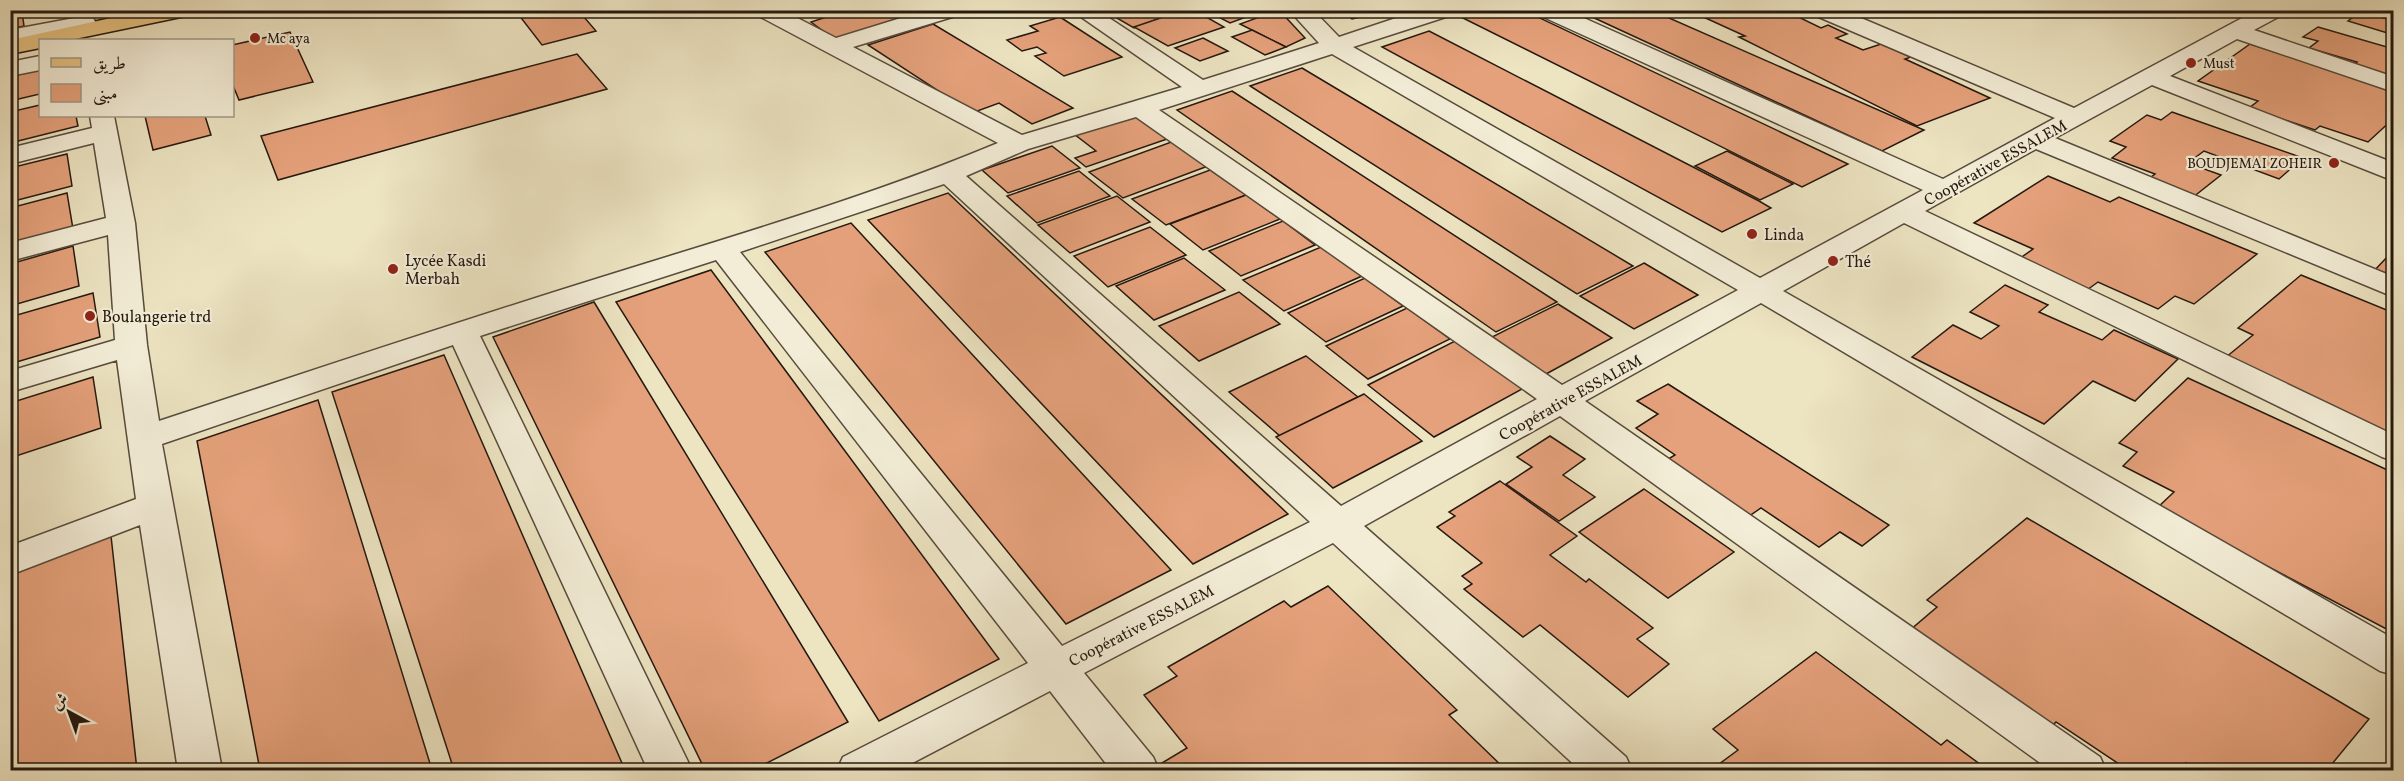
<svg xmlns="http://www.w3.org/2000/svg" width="2404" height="781" viewBox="0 0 2404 781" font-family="Vollkorn,Amiri,serif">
<rect width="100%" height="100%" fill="#ede4c2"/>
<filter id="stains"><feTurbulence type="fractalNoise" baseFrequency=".00333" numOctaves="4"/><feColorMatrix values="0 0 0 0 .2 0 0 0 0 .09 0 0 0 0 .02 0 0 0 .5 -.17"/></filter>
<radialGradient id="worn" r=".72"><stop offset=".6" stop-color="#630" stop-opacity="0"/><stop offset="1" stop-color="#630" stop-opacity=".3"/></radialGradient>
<g fill="#e5a17b" stroke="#25180f" stroke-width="1.5">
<path d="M515 10H578L596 31 542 45Z"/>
<path d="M848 10H906L912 14 834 39 811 22Z"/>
<path d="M1103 10H1184L1134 28Z"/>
<path d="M1184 10H1194L1224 27 1168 46 1134 27Z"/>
<path d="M1205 10H1265L1230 23Z"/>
<path d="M1279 10 1305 38 1286 47 1240 24Z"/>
<path d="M1341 10H1390L1352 19Z"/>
<path d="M1480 10H1523L1848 164 1802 187 1461 17Z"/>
<path d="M1577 10H1651L1924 130 1882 151Z"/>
<path d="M1688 10H1784L1821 28 1828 25 1847 34 1836 38 1863 50 1881 44 1911 57 1905 59 1990 98 1917 126 1739 37 1745 36Z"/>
<path d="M2361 11 2394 21V35L2348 21Z"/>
<path d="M22 12 24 26 10 29V14Z"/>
<path d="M1060 17 1122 57 1064 76 1035 56 1046 53 1037 47 1022 51 1007 40 1038 31 1030 26Z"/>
<path d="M933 24 1073 108 1032 124 999 103 972 113 868 45Z"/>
<path d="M2318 27 2394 49V80L2351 67 2357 62 2309 48 2318 41 2303 37Z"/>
<path d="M1252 30 1286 47 1265 55 1232 37Z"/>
<path d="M1429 31 1759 201 1771 208 1722 232 1382 47Z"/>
<path d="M290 32 313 82 239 100 232 83V45Z"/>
<path d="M1203 38 1228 51 1200 61 1175 48Z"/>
<path d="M2250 44 2394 91V118L2368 142 2320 126 2315 130 2249 108 2258 101 2198 81Z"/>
<path d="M577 54 607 89 278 180 261 136Z"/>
<path d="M40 67V94L10 101V74Z"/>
<path d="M1302 68 1633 266 1577 294 1250 86Z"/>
<path d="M1232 91 1557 302 1496 332 1177 110Z"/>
<path d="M40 105V116H76L78 126 10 143V112Z"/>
<path d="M2172 112 2303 158 2279 179 2204 151 2188 163 2221 175 2192 198 2147 180 2155 174 2112 158 2126 147 2110 141 2147 115 2161 120Z"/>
<path d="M1136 114 1170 138 1086 167 1075 158 1096 151 1074 134Z"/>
<path d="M145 116H205L211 135 153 150Z"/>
<path d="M1174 141 1208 166 1123 198 1089 172Z"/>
<path d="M1052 146 1080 168 1008 193 982 170Z"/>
<path d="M1727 151 1793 184 1760 200 1695 166Z"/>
<path d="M67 154 72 186 10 202V168Z"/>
<path d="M1210 170 1246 195 1166 225 1132 199Z"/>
<path d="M1079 171 1110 196 1037 223 1007 196Z"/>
<path d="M2048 176 2110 202 2119 197 2257 254 2194 304 2175 296 2158 309 2098 282 2087 290 2019 259 2033 249 1974 223Z"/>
<path d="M67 193 73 229 10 246V208Z"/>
<path d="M948 193 1288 514 1193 564 868 220Z"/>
<path d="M1246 195 1280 219 1203 250 1170 224Z"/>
<path d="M1117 196 1150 222 1070 253 1038 225Z"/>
<path d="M1283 221 1315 245 1241 276 1209 251Z"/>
<path d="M851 223 1171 570 1066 624 765 252Z"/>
<path d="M1150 227 1186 255 1108 287 1074 256Z"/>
<path d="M73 246 79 286 10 306V264Z"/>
<path d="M1321 247 1362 276 1284 311 1243 280Z"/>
<path d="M2388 256 2394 258V280L2373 272Z"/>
<path d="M1184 258 1225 290 1154 320 1116 286Z"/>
<path d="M1644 263 1698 295 1634 329 1580 296Z"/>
<path d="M711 270 999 659 879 721 616 302Z"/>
<path d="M2301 275 2394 313V435L2225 358 2253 335 2238 328Z"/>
<path d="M1365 278 1403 306 1326 342 1288 313Z"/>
<path d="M2005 285 2048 305 2039 312 2102 340 2114 330 2178 359 2135 401 2093 381 2044 424 1912 357 1953 325 1981 339 1999 326 1970 312Z"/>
<path d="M1239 292 1280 324 1199 361 1159 326Z"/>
<path d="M93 293 100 337 10 364V317Z"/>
<path d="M594 302 848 722 753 770H705L493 337Z"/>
<path d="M1558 304 1612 338 1546 374 1492 337Z"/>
<path d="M1407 308 1450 339 1368 379 1326 346Z"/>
<path d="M1457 340 1524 388 1434 437 1368 385Z"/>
<path d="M444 355 625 770H454L332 392Z"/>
<path d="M1306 356 1358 397 1280 436 1229 392Z"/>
<path d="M93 377 101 428 10 458V403Z"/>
<path d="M2188 378 2394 473V633L2157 508 2174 492 2123 466 2137 452 2119 443Z"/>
<path d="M1668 384 1889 525 1862 546 1840 532 1819 547 1761 508 1739 523 1657 466 1675 455 1636 428 1658 414 1637 401Z"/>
<path d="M1364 394 1422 441 1333 488 1276 437Z"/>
<path d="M318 400 432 770H260L197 441Z"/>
<path d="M1550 436 1585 459 1563 475 1595 497 1559 521 1506 484 1532 467 1517 457Z"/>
<path d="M1500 481 1577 536 1550 555 1586 582 1589 579 1653 628 1637 639 1669 664 1628 697 1540 625 1523 637 1464 589 1472 584 1462 576 1482 563 1437 527 1455 516 1449 512Z"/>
<path d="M1644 489 1734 552 1668 598 1579 532Z"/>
<path d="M2027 518 2369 719 2327 770H2197L2186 763 2180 770H2128L2056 722 2051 727 1909 631 1937 607 1927 600Z"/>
<path d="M111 536 137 770H10V575Z"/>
<path d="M1328 586 1457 710 1449 715 1506 770H1168L1162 763 1187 748 1144 695 1177 676 1168 667 1284 601 1291 607Z"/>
<path d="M1816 652 1941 745 1947 740 1988 770H1711L1738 750 1713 729Z"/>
</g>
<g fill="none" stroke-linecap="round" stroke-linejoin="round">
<g stroke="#574b3c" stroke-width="3">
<g id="minor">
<path d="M754 10H782L836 38 927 10H962L959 15 853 47 1022 135 1182 87 1071 10H1097L1203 80 1319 43 1289 10H1313L1339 37 1420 10H1455L1452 15 1353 47 1760 278 1923 190 1539 15 1536 10H1566L1943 179 2055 118 1814 15 1811 10H1842L2074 108 2257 10H2285L2282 15 2254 30 2394 77V92L2237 39 2170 76 2394 163V181L2152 85 2055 138 2394 277V297L2036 149 1925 211 2394 435V461L2382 457 1904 223 1783 291 2394 639V675L2380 671 1761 303 1585 401 2100 757 2106 770H2050L1560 416 1364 526 1626 757 1632 770H1580L1333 543 1084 673 1153 757 1159 770H1111L1050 691 899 770H837L843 757 1028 663 716 260 480 336 692 770H648L453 345 162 444 222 770H178L140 525 10 575V546L136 499 117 360 10 392V371L115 340 108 235 10 261V243L106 218 94 143 10 164V148L92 128 90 116H114L135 223 147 345 159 421C305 373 451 324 599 278 733 236 869 197 998 143L757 15ZM1332 54 1738 290 1562 385 1159 110ZM1136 117 1537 399 1341 506 966 176 1028 149ZM944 184 1310 522 1062 646 740 252Z"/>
<path d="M2382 10H2394V17L2386 16Z"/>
<path d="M85 16 93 18 96 23 93 28 10 44V30Z"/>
<path d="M40 56V70L10 76V62Z"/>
</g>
</g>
<g stroke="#25180f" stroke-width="3">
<path id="major" d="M148 10H192L189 15 181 17 70 40H40V48L10 54V40Z"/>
</g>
<use href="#minor" fill="#f3edd7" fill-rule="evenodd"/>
<use href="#major" fill="#e6c281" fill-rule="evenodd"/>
</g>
<g fill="#8f2418" stroke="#f3edd7" stroke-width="2">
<circle cx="255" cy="38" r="6"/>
<circle cx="2191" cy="63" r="6"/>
<circle cx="2334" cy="163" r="6"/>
<circle cx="1752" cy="234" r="6"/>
<circle cx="1833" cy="261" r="6"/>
<circle cx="393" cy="269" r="6"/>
<circle cx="90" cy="316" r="6"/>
</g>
<g text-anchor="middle" stroke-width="4.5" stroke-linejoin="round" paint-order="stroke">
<g font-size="14" fill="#25180f" stroke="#f3edd7" text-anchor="start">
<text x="267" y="43">Mc aya</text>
<text x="2203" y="68">Must</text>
<text x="2322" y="168" text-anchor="end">BOUDJEMAI ZOHEIR</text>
</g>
<g font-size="16" fill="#25180f" stroke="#f3edd7">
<text transform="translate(1995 162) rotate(-29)" y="6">Coopérative ESSALEM</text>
<text transform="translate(1570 397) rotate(-29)" y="6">Coopérative ESSALEM</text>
<text transform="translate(1141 625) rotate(-27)" y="6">Coopérative ESSALEM</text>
</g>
<g font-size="16" fill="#25180f" stroke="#f3edd7" text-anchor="start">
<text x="1764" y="240">Linda</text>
<text x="405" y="266">Lycée Kasdi<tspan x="405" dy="18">Merbah</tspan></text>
<text x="1845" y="267">Thé</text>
<text x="102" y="322">Boulangerie trd</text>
</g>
</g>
<rect width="2404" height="781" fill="none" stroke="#ede4c2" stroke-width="36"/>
<rect x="12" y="12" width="2380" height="757" fill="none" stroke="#25180f" stroke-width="3"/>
<rect x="18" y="18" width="2368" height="745" fill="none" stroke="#25180f" stroke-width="1.5"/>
<rect x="39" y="39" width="195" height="78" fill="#f3edd7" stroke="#a19887" stroke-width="1.5"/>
<rect x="51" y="58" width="30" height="9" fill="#e6c281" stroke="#a19887" stroke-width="1.5"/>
<text x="93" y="69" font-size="18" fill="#25180f">طريق</text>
<rect x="51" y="84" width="30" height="18" fill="#e5a17b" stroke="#a19887" stroke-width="1.5"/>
<text x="93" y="99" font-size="18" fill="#25180f">مبنى</text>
<g transform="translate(69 712) rotate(319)" stroke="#f3edd7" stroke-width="4.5" paint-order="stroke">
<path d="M0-4.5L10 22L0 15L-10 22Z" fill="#25180f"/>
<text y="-9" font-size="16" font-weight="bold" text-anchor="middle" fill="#25180f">ش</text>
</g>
<rect width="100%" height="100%" filter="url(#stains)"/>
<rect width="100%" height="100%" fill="url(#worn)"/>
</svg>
